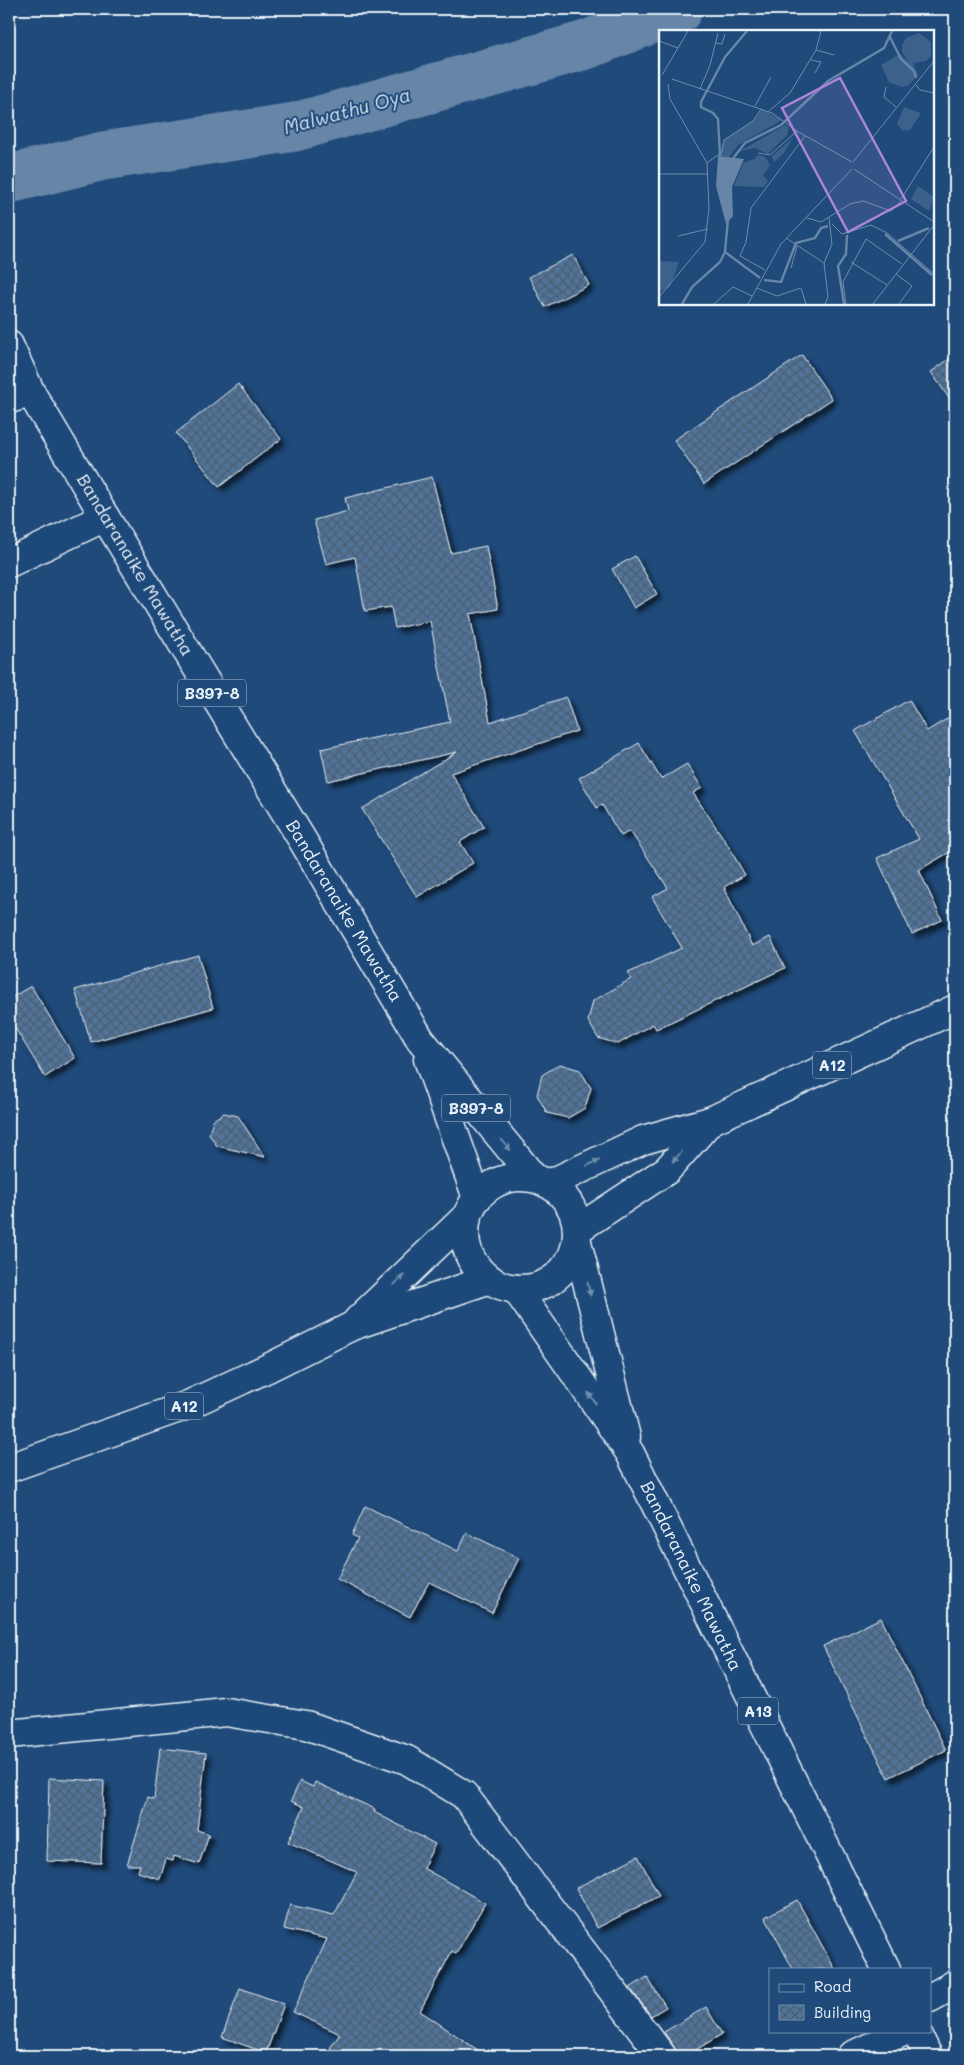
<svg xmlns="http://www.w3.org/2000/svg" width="964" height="2065" viewBox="0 0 964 2065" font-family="Mali,sans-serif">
<defs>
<pattern id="building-cross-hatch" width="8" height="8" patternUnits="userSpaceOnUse" patternTransform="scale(1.25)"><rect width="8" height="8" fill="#517399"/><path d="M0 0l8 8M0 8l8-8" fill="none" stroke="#4c5e72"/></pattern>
<filter id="shadow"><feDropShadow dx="4.5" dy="4.5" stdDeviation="2.5" flood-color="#0009"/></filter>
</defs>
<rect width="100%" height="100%" fill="#1f4a7a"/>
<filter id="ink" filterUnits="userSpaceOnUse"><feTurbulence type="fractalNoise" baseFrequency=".02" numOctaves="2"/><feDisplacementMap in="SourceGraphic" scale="10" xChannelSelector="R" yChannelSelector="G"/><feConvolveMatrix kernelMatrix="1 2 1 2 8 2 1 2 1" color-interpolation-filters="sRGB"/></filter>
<g filter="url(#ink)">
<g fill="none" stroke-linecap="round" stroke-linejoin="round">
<path stroke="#6685a7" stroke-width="49" d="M9 179 103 156 295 127 586 45 678 9"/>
</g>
<g fill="url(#building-cross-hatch)" stroke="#e8f1f8" filter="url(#shadow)">
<path d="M573 255 589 285 545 307 529 277Z"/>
<path d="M802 355 832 399 704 484 674 440Z"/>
<path d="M955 355V407L931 372Z"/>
<path d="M238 384 281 439 219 487 176 433Z"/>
<path d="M432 477 451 553 486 546 498 609 470 614 490 722 566 697 577 731 451 773 484 827 460 842 473 863 417 897 362 809 457 752 328 781 321 749 450 722 430 621 395 628 391 607 365 611 355 557 326 564 314 520 348 511 345 498Z"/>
<path d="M635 556 657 594 634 608 612 569Z"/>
<path d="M909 700 927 731 955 714V849L919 870 942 920 912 934 877 858 919 839 855 731Z"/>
<path d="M639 743 661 779 687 764 702 788 693 793 726 842 745 875 724 887 752 946 770 937 785 968 656 1029 653 1024 618 1044 598 1038 588 1021 593 1001 631 979 628 973 682 948 652 897 668 888 630 831 621 836 602 805 597 808 579 778Z"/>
<path d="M198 955 213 1008 91 1042 75 990Z"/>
<path d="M31 986 75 1058 45 1077 9 1018V999Z"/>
<path d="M560 1064 580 1070 591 1088 585 1108 568 1118 547 1113 537 1095 542 1075Z"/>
<path d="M224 1113 238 1116 265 1157 217 1146 209 1134 213 1120Z"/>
<path d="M365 1506 458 1551 467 1533 519 1558 492 1613 429 1582 410 1617 337 1579 358 1538 352 1535Z"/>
<path d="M881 1618 946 1750 888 1778 823 1646Z"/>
<path d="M160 1748 206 1753 197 1830 209 1834 199 1864 174 1856 173 1861 166 1859 160 1879 138 1872 140 1865H127L148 1797 154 1799Z"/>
<path d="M49 1778 104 1781 101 1863 47 1861Z"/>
<path d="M300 1781 313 1787 315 1782 375 1809 374 1812 435 1844 423 1868 485 1903 456 1954 452 1951 420 2011 487 2056H341L330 2048 340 2034 293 2012 327 1939 284 1929 290 1905 334 1915 357 1872 288 1842 304 1807 291 1801Z"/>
<path d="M638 1856 659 1896 597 1928 576 1888Z"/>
<path d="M797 1900 835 1969H793L765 1917Z"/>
<path d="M647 1977 666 2007 651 2016 630 1988Z"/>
<path d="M240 1988 284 2004 266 2053 222 2037Z"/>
<path d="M706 2007 722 2034 686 2056H677L674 2047 664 2032Z"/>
</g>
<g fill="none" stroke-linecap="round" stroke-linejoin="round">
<g stroke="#e8f1f8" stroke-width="31">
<g id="minor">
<path d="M9 399 31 393"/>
<path d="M9 563 105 517"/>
<path d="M9 1734 226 1712 306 1725 407 1760 464 1795 662 2056"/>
<path d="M930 1998 955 1984"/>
<path d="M851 2056 905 2031"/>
</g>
</g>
<g stroke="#e8f1f8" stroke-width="31">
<g id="primary">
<path d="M9 345 31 393 105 517 303 841 420 1039 533 1177"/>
<path d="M428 1059 477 1198"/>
</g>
</g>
<g stroke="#e8f1f8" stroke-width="31">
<g id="trunk">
<circle cx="521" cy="1233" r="56"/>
<path d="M549 1184 643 1140 710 1121 955 1009"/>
<path d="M578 1229 667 1170 710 1121"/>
<path d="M577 1242 626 1437"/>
<path d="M516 1289 630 1453 886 1969"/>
<path d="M358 1320 468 1215"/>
<path d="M9 1468 188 1405 270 1367 352 1326 490 1279"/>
<path d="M916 2031 928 2056"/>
</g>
</g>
<use href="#minor" stroke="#1f4a7a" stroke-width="28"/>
<use href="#primary" stroke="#1f4a7a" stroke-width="28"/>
<use href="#trunk" stroke="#1f4a7a" stroke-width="28"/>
</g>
<defs><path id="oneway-solid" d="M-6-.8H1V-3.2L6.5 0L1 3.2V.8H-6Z" transform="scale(1.25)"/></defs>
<g fill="#6f8dac">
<use href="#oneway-solid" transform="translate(506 1145) rotate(51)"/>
<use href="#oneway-solid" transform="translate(677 1157) rotate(132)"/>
<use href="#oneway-solid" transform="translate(593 1163) rotate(-25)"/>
<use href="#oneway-solid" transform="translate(399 1280) rotate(-44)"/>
<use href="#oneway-solid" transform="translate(589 1289) rotate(76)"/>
<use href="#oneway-solid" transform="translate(592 1398) rotate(-125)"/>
</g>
</g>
<g text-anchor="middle" stroke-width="4" stroke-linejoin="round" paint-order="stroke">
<g fill="#1f4a7a" stroke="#acbfd2" stroke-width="1">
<rect x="178" y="679.5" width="68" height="27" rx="4"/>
<rect x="813" y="1051.5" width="38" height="27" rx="4"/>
<rect x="442" y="1094.5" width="68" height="27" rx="4"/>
<rect x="165" y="1392.5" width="38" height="27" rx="4"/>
<rect x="738" y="1697.5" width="40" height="27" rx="4"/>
</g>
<g font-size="16" font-weight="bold" fill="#e8f1f8">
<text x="212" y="699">B397-8</text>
<text x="832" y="1071">A12</text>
<text x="476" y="1114">B397-8</text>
<text x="184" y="1412">A12</text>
<text x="758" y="1717">A13</text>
</g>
<g font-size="18" fill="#e8f1f8" stroke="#1f4a7a">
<text transform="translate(135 565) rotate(59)" y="6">Bandaranaike Mawatha</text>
<text transform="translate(344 911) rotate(59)" y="6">Bandaranaike Mawatha</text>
<text transform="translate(691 1576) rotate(64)" y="6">Bandaranaike Mawatha</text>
</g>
<g font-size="19" font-style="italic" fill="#d4e1ec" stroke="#1f4a7a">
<text transform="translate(347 111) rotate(-15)" y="7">Malwathu Oya</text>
</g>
</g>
<g transform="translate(659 30)">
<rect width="275" height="275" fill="#1f4a7a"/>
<path d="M260 3 272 12V26L267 31 254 33 259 45 250 55 243 57 230 52 222 35 241 24 250 32 243 22V15L247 8ZM103 79 123 90 79 115 70 127 59 126 65 110 94 91ZM126 95 130 97 128 105 109 124 96 118 81 121ZM135 107 124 124 115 132 113 126ZM99 125 106 127 111 135 104 145 109 151 105 157 75 156 84 133 96 129ZM0 231 20 232 11 257 0 262Z" fill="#3c628c"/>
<path d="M245 77 262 83 251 100 244 101 238 94ZM259 156 275 167 270 181 252 169Z" fill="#3c628c"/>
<path d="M59 126 85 129 73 157 74 186 67 194 57 156Z" fill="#6685a7"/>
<path fill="none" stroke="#6685a7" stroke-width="2.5" d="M231 7 242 29 255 41 257 48M61 126 59 89 54 83 42 77V72L66 27 88 1M72 131 86 113 122 95 169 51 225 18 233 1M226 204 273 245M239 211 270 198M66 222 101 248M105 250 122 252 137 213 156 208 162 198 169 196M23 274 33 257 61 232 66 222 69 189M185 274 179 236 187 224 188 205"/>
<path fill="none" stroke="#6f8dac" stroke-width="1" d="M0 11 19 18M57 13 63 14 66 4M157 20 175 25M152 30 162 32 156 43M3 45 29 1M13 49 113 83 138 101 193 132M257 55 261 60 275 63M227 57 225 67 237 77M41 59 51 35 59 3M96 76 112 47M110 81 131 63 157 20 162 1M99 123 111 125 138 101M194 132 275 31M48 133 63 122 65 110 94 91 102 79M195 139 275 192M0 144H49M242 169 275 117M148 188 162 192 191 174 204 171 232 181 242 171M173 194 183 204 212 195 228 203 275 244M19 206 49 199M127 208 165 233 173 214 170 188M192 232 228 255M165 233 169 267 166 274M132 238 138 216M106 240 81 226 87 212 92 178 146 106M237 244 253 256 240 274M98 258 118 266 142 258 147 274M0 267 46 212 50 178 48 133 11 69 9 54M55 274 74 257 93 266M89 274 122 214 193 139M187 274 184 252 207 209 243 234M214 274 275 195"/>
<path fill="#ac85d9" fill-opacity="0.15" stroke="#ac85d9" stroke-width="2.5" d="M181 48 247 171 189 202 123 78Z"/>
<rect width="275" height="275" fill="none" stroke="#e8f1f8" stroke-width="2.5"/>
</g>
<rect width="964" height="2065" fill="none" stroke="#1f4a7a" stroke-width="30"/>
<rect x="15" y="15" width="934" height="2035" fill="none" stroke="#e8f1f8" stroke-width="2" filter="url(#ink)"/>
<rect x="769" y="1968" width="162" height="65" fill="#1f4a7a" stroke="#6f8dac"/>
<rect x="779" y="1984" width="25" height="8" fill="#1f4a7a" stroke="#6f8dac"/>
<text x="814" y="1992" font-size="15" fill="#e8f1f8">Road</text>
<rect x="779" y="2005" width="25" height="15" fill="url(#building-cross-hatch)" stroke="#6f8dac"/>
<text x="814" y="2018" font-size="15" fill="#e8f1f8">Building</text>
</svg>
